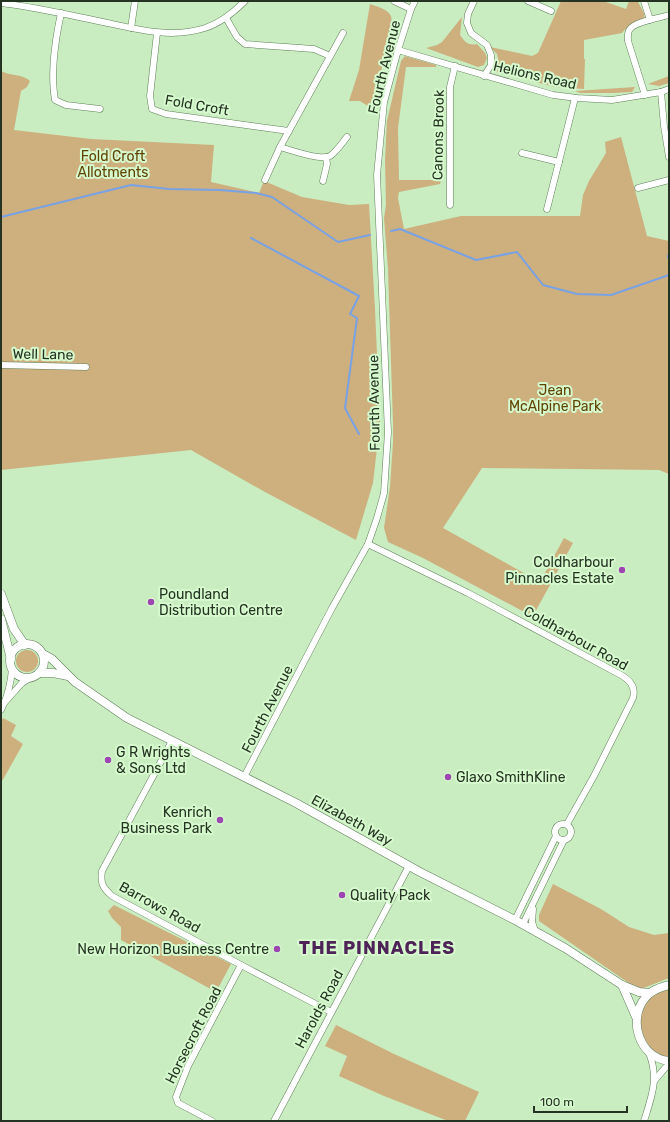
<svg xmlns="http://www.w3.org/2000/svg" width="670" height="1122" viewBox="0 0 670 1122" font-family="Rubik,sans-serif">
<rect width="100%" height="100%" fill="#c9edc1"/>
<g fill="#ceaf7e">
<path d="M561 1H603L626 9 629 1 638 2 644 13 645 20C635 23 628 25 622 33L584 40V59H585L584 89 555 87 496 72 498 59 497 54 490 47 532 56 538 53Z"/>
<path d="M370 4C377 7 387 8 391 16 395 27 375 93 371 108L360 101H349L359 70Z"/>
<path d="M462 17 460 35C465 42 468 46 477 44L485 53 487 58 484 65 478 67 426 48 437 45 442 42Z"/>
<path d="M405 56 436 65V67H406L398 128 399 180H441L440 184 399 192 398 198 404 229 461 216H580L583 195 589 181 606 153 605 142 621 137 647 236 669 241V474L659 470 482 468 443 528 540 582 564 538 573 543 534 614H528L423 558 388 542 384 528 390 487 393 442V424L388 269 384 218 386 205 385 160 387 121 401 61Z"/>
<path d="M1 71C10 76 23 74 30 81L27 87 21 91 14 130 91 139 214 145 211 182 259 193 264 181 302 197 349 205 369 204 375 309 380 422 373 483 356 540 265 492 191 450 1 470Z"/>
<path d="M669 76V83L659 86 648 84Z"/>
<path d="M635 87 632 92 614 93H580L575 91Z"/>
<circle cx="27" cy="661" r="11"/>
<path d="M3 718 16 725 11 736 23 744 1 783V722Z"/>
<path d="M553 884 601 909 629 927 654 935 669 933V978L641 989 633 986 539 921V915Z"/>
<path d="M114 905 231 964 216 992 121 940V927L112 918 108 911Z"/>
<path d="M669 989V1057C644 1055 633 1020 647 1001 652 994 661 992 669 989Z"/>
<path d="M336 1025 394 1054 479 1092 465 1121H448L384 1096 339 1076 347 1056 325 1046Z"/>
</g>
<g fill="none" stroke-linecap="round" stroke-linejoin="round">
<g stroke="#79a2e4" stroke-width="2">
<path d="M1 217 131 185 169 189 220 190 256 193 272 197 338 242 370 235"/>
<path d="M391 231 400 229 476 260 517 252 543 285 577 294 611 295 669 275"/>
<path d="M251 238 359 296 350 314 357 318 345 408 359 434"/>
<path d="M669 255 668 256 669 260"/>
</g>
<g stroke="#5f7f58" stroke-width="7">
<g id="minor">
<path d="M394 1 411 9"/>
<path d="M474 1 468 14 467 23 471 33 487 45 491 55V65L484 76"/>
<path d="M528 1 551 11"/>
<path d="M644 1 650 20"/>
<path d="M1 3C35 7 69 15 103 22 136 29 171 39 205 28 221 23 233 13 245 1"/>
<path d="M61 13C55 41 50 72 55 100L66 105 100 109"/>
<path d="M226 18 237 37 245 44 314 49 330 56"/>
<path d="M131 28 135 1"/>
<path d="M157 33 150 96 152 109 166 114 289 131"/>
<path d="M398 50 553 95 577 98 612 100 661 92 669 89"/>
<path d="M661 92 664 126 669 157"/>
<path d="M645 95 628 41C628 37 627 32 630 29 636 21 660 18 669 15"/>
<path d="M280 147C290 150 321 161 330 156 336 152 342 143 347 137"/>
<path d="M522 153 559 162"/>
<path d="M265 180 280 147 343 33"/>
<path d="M323 181 327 164 326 157"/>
<path d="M638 188 669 180"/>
<path d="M450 205V87L455 66"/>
<path d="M547 209 575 98"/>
<path d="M1 365 86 367"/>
<path d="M368 544 468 593 621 675C630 680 636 687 633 698L594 776 567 824"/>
<path d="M5 702 22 683 30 678"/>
<path d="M1 710C7 698 11 682 12 669"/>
<path d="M172 741 102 871C100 883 103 888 112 896L241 965 331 1012"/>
<path d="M244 777 332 608 368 544 377 518 384 493 388 432 377 175 384 102 398 50 411 9 415 1"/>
<circle cx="563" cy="832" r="8"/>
<path d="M533 909 532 922 535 931"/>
<path d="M515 920 556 836"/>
<path d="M523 924 564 840"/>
<path d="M655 1080 665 1068 669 1065"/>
<path d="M212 1121 178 1103 176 1097 188 1066 241 965"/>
<path d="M274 1121 409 866"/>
<path d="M644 1121C652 1096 659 1078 649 1053"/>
</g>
</g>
<g stroke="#5f7f58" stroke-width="9">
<g id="major">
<path d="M1 594 14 629 25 645"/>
<path d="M1 619 11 659"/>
<circle cx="27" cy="661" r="17"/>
<path d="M43 654 52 659 75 682 127 718 296 803 420 872 515 920 565 948 622 985 639 992 650 993"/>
<path d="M39 673H53L68 676"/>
<path d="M622 985 636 1017"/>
<path d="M669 985C662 987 654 989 649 994 626 1014 637 1058 669 1061"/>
</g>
</g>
<use href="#minor" stroke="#fff" stroke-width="6"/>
<use href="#major" stroke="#fff" stroke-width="8"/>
</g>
<g fill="#9d45b1" stroke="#d6face" stroke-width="1.5">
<circle cx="622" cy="570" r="4"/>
<circle cx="151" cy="602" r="4"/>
<circle cx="108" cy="760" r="4"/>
<circle cx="448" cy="777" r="4"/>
<circle cx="220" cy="820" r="4"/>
<circle cx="342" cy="895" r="4"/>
<circle cx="277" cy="949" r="4"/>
</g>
<g text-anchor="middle" stroke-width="4" stroke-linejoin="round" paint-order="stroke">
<g font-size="14" fill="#253322" stroke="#d6face">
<text transform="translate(384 67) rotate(-76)" y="5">Fourth Avenue</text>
<text transform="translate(535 75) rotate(13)" y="5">Helions Road</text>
<text transform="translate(197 105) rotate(10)" y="5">Fold Croft</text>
<text transform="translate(438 135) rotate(-89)" y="5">Canons Brook</text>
<text transform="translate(43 354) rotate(1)" y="5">Well Lane</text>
<text transform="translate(374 403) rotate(-91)" y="5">Fourth Avenue</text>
<text transform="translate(576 638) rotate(29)" y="5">Coldharbour Road</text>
<text transform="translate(267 709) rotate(-63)" y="5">Fourth Avenue</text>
<text transform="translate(352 820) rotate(29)" y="5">Elizabeth Way</text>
<text transform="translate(160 907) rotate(29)" y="5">Barrows Road</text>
<text transform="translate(319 1009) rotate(-62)" y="5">Harolds Road</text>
<text transform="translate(193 1035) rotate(-63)" y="5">Horsecroft Road</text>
</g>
<g font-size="14" fill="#604303" stroke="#d6face">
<text x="113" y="161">Fold Croft<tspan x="113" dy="16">Allotments</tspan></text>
<text x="555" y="395">Jean<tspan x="555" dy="16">McAlpine Park</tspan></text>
</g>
<g font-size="14" fill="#253322" stroke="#d6face" text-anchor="start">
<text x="614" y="567" text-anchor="end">Coldharbour<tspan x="614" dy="16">Pinnacles Estate</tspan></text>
<text x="159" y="599">Poundland<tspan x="159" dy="16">Distribution Centre</tspan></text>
<text x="116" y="757">G R Wrights<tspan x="116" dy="16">&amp; Sons Ltd</tspan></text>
<text x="456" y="782">Glaxo SmithKline</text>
<text x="212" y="817" text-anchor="end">Kenrich<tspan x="212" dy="16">Business Park</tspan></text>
<text x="350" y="900">Quality Pack</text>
<text x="269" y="954" text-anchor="end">New Horizon Business Centre</text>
</g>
<g font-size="18" font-weight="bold" letter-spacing="1" fill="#4e2357" stroke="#d6face">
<text x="377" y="954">THE PINNACLES</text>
</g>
</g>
<rect width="670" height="1122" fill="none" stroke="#253322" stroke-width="4"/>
<path d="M534 1106v6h93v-6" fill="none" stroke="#253322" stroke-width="2"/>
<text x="540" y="1106" font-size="12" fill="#253322" stroke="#d6face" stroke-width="3" paint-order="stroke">100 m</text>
</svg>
